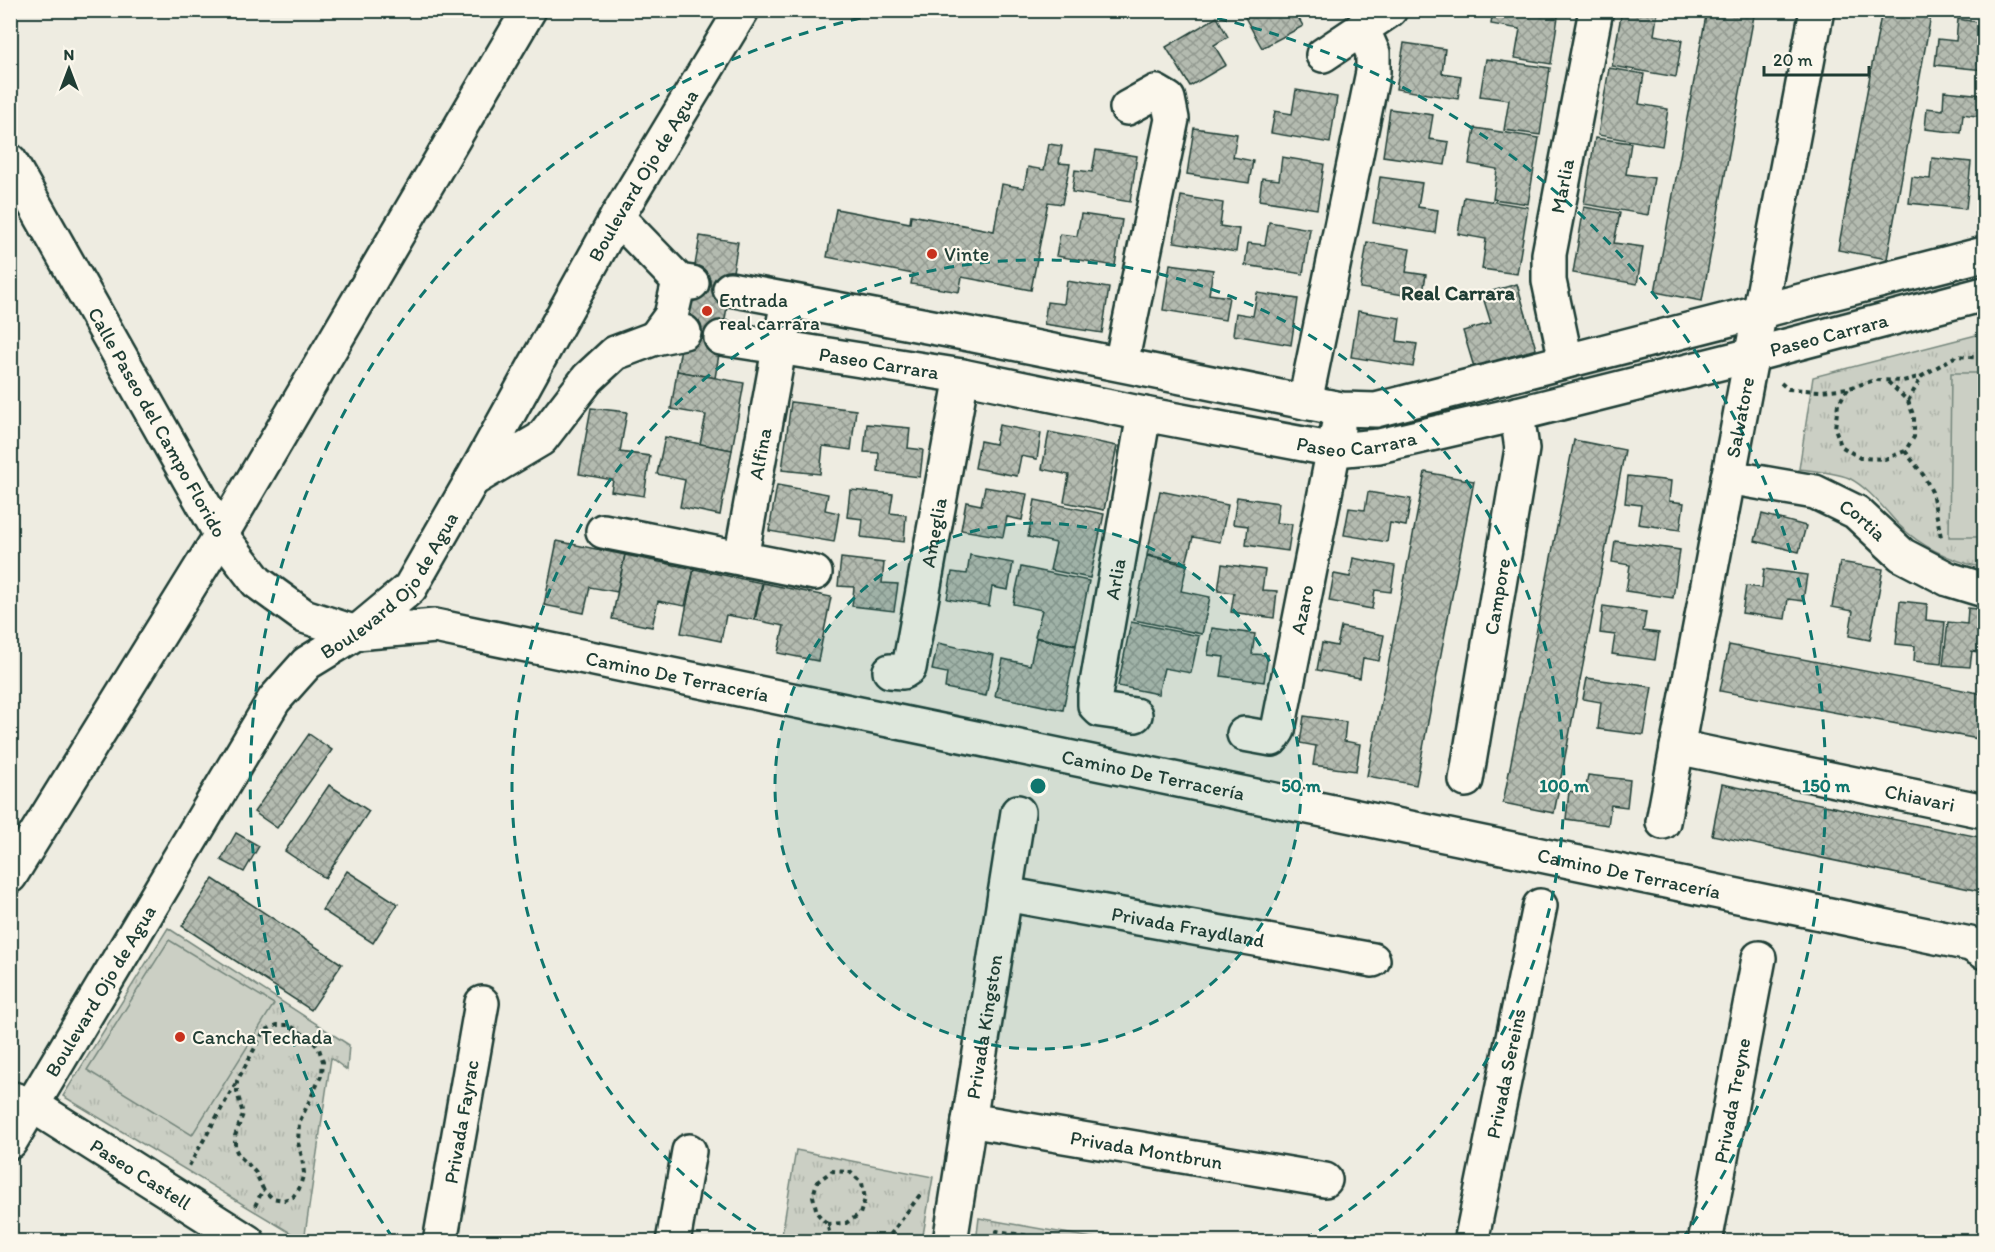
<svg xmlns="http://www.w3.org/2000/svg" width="1995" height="1252" viewBox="0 0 1995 1252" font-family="Itim,sans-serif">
<defs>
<pattern id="grass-tufts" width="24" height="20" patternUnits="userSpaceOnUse" patternTransform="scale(1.5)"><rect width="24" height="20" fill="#cbcfc4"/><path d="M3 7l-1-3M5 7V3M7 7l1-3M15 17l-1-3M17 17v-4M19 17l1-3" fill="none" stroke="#aeb3a9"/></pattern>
<pattern id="building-cross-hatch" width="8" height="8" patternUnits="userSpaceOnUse" patternTransform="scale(1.5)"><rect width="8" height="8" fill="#b4bbb0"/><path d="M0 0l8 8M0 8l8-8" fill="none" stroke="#929990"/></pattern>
</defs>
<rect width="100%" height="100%" fill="#eeece1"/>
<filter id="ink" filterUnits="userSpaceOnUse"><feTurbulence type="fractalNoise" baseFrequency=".0167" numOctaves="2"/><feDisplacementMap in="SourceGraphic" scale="12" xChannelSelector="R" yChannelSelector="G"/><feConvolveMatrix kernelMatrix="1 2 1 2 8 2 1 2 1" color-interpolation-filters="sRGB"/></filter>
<g filter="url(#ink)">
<g fill="url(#grass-tufts)" stroke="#75867c" stroke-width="1.5">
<path d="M1984 333V568C1953 561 1922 548 1899 525 1883 508 1870 489 1849 478 1834 472 1814 471 1799 469L1813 377Z"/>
<path d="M168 928 349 1045 347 1070 331 1058 304 1241 63 1096Z"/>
<path d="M796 1150 933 1177 922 1241H781Z"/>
<path d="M979 1218 1109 1241 976 1242Z"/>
</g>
<g fill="#cbcfc4" stroke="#75867c" stroke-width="1.5">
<path d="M1951 373H1984V537H1949Z"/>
<path d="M169 940 274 1004 192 1135 87 1070Z"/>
</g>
<g fill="url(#building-cross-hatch)" stroke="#1f3d34" stroke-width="1.5">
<path d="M1241 10H1294L1303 26 1262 48Z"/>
<path d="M1493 10H1559L1551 64 1515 58 1520 29 1491 24Z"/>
<path d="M1622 10H1658L1654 35 1682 40 1676 77 1612 66Z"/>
<path d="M1707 10H1755L1702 301 1655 292Z"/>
<path d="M1882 10H1932L1887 259 1838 250Z"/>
<path d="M1217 17 1228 37 1214 45 1226 65 1190 86 1166 47Z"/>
<path d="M1958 19 1984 23V70L1935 65 1938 39 1956 41Z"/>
<path d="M1404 43 1445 49 1442 73 1461 76 1458 99 1396 89Z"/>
<path d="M1486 59 1550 68 1540 135 1504 130 1509 100 1480 96Z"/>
<path d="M1609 68 1644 74 1639 104 1668 109 1662 146 1598 135Z"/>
<path d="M1296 90 1337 97 1330 143 1271 133 1275 111 1292 114Z"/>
<path d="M1944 91 1984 95 1982 117 1963 114 1961 133 1925 129 1927 108 1943 110Z"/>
<path d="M1390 109 1433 115 1429 139 1449 142 1445 165 1383 156Z"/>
<path d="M1194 128 1237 134 1233 157 1253 161 1249 183 1187 174Z"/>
<path d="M1475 128 1539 138 1528 204 1493 199 1497 169 1469 164Z"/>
<path d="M1595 138 1631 143 1626 174 1654 178 1648 215 1584 204Z"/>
<path d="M1049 144 1062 146 1059 163 1070 164 1062 204 1048 202 1031 290 962 277 959 292 911 284 913 274 827 257 836 209 910 223 911 215 994 231 1002 184 1024 188 1028 167 1044 170Z"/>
<path d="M1096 150 1137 156 1130 202 1072 192 1075 170 1092 172Z"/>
<path d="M1282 157 1324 164 1317 209 1259 200 1262 178 1279 180Z"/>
<path d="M1932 158 1971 162 1966 209 1909 203 1912 177 1930 179Z"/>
<path d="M1380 177 1422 183 1418 207 1438 210 1435 233 1373 223Z"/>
<path d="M1181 196 1223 203 1220 226 1239 229 1236 252 1174 242Z"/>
<path d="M1464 197 1528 207 1517 274 1482 269 1486 239 1458 234Z"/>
<path d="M1584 207 1620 213 1614 243 1643 247 1637 284 1573 273Z"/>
<path d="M1081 214 1122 220 1115 266 1056 256 1060 234 1077 236Z"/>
<path d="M1269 222 1310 229 1303 274 1245 265 1248 243 1265 245Z"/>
<path d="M700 236 738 242 715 378 677 371Z"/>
<path d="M1367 242 1410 249 1406 272 1426 275 1422 298 1360 288Z"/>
<path d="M1170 264 1213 270 1209 294 1229 297 1225 320 1163 310Z"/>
<path d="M1067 281 1109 288 1102 333 1044 324 1047 302 1064 304Z"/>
<path d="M1517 284 1536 349 1474 367 1463 331 1491 323 1482 294Z"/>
<path d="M1257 293 1298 299 1291 345 1233 335 1236 313 1253 316Z"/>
<path d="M1358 311 1400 318 1397 341 1417 344 1413 367 1351 357Z"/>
<path d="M677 371 744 383 732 450 700 444 706 415 671 409Z"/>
<path d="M791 402 856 410 851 450 823 446 820 474 782 470Z"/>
<path d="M591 408 627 412 620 452 650 456 644 496 611 491 613 480 579 474Z"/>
<path d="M867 424 910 428 908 448 923 450 920 477 878 472 879 453 864 452Z"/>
<path d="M999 425 1041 433 1037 459 1021 456 1017 476 975 468 980 441 995 444Z"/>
<path d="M1049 432 1117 446 1104 510 1064 502 1069 475 1042 469Z"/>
<path d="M665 437 732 450 720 515 680 507 685 480 657 474Z"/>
<path d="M1574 440 1625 450 1554 813 1503 803Z"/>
<path d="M1425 472 1474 481 1416 785 1367 776Z"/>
<path d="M1628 476 1671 481 1669 501 1684 503 1680 530 1638 524 1641 505 1625 503Z"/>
<path d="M777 485 828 494 825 510 839 513 834 542 769 531Z"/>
<path d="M985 487 1027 494 1022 520 1007 517 1003 537 961 530 966 502 981 505Z"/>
<path d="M850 490 893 494 890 513 906 515 904 542 861 537 863 519 847 517Z"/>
<path d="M1160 491 1228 505 1220 542 1193 537 1186 563 1147 555Z"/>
<path d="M1368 492 1411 499 1406 526 1390 523 1387 542 1344 535 1349 508 1365 510Z"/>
<path d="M1237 497 1279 503 1276 523 1292 524 1288 551 1246 545 1248 526 1233 524Z"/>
<path d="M1035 500 1104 514 1090 578 1050 570 1056 543 1028 537Z"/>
<path d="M1762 514 1806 526 1799 552 1755 541Z"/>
<path d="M557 541 625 555 617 592 590 587 584 613 544 605Z"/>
<path d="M1615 541 1680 550 1673 598 1626 591 1630 565 1612 562Z"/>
<path d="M625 555 694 569 685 606 658 601 652 627 612 619Z"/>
<path d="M970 555 1013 563 1008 590 992 587 989 606 947 599 952 572 967 574Z"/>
<path d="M1147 556 1187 565 1181 591 1210 597 1202 634 1134 620Z"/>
<path d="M841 558 884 563 882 583 898 584 894 611 852 606 854 587 838 586Z"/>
<path d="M1353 558 1395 566 1391 592 1375 590 1372 609 1329 601 1334 574 1350 577Z"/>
<path d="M1840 562 1883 569 1870 640 1849 636 1853 611 1832 607Z"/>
<path d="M1222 564 1265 570 1262 590 1277 591 1274 618 1231 612 1234 593 1218 591Z"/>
<path d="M1021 567 1089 581 1076 645 1035 637 1042 610 1013 604Z"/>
<path d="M694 569 762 583 754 620 726 615 721 641 681 633Z"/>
<path d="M1764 569 1807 575 1803 601 1788 599 1785 619 1742 613 1746 586 1762 588Z"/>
<path d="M763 583 831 597 818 661 778 653 784 626 755 620Z"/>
<path d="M1900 601 1927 604 1926 620 1945 622 1941 664 1914 661 1915 646 1896 644Z"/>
<path d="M1603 606 1646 612 1643 631 1659 633 1655 660 1612 654 1615 635 1600 633Z"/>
<path d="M1968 608 1984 610V653L1972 651 1970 667 1943 665 1948 622 1967 624Z"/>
<path d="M1131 622 1199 636 1191 673 1164 668 1158 694 1118 686Z"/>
<path d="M1341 627 1384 635 1379 661 1363 658 1360 678 1317 670 1322 643 1337 646Z"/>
<path d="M1212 628 1255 634 1252 654 1268 655 1264 682 1221 676 1224 657 1208 655Z"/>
<path d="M1036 638 1076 646 1063 710 995 696 1003 659 1030 665Z"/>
<path d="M938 643 994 655 986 696 945 688 947 673 932 670Z"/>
<path d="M1729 645 1984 694V740L1720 691Z"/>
<path d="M1587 678 1652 687 1644 735 1598 729 1601 702 1583 699Z"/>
<path d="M1304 716 1346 722 1344 741 1360 744 1356 771 1313 765 1316 746 1300 743Z"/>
<path d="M309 734 332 750 277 828 254 812Z"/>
<path d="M1588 775 1630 780 1627 807 1611 805 1608 825 1566 819 1569 791 1585 794Z"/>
<path d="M1722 784 1984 838V892L1712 835Z"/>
<path d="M329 785 369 811 325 878 285 851Z"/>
<path d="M236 833 259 846 244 872 221 860Z"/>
<path d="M347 871 398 904 373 943 322 910Z"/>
<path d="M213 879 342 964 311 1010 182 926Z"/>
</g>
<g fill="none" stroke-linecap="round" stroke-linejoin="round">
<g stroke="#1f3d34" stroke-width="38">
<g id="minor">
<path d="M1323 55 1390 10"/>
<path id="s1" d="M10 161 221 535 257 582 304 616 356 633 435 626 1970 944 1984 952"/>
<path d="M617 217 679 281 692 283"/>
<path d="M730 289 969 334 1305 402 1341 409 1376 410 1984 254"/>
<path d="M655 338 671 316 679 281"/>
<path id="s2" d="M721 338 962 376 1144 414 1335 450 1379 446 1517 414 1752 355 1984 294"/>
<path id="s3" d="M1566 361 1549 281V254L1596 10"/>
<path d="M1121 364 1172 119 1168 99 1156 92 1127 108"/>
<path d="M1305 402 1373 72V53L1362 28"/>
<path id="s4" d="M1728 477 1815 492 1856 512 1902 555 1948 579 1984 590"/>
<path d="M472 480 541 439 588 378 615 353 655 338 684 332"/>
<path d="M603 531 815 573"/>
<path id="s5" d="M741 558 788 300"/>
<path id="s6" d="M890 671 903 672 909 668 962 376"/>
<path id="s7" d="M1135 715 1100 710 1095 705V695L1144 414"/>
<path id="s8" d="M1244 734 1272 739 1278 730 1338 428"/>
<path id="s9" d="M1677 747 1984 811"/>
<path id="s10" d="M1466 780 1522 449 1517 414"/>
<path id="s11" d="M1663 822 1817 10"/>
<path id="s12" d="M1005 894 1373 960"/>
<path id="s13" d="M10 1098 32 1105 248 1242"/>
<path id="s14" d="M969 1120 1325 1180"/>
<path id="s15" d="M440 1242 482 1003"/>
<path d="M673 1242 689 1151"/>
<path id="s16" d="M950 1242 1018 812"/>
<path id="s17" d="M1471 1242 1540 906"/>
<path id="s18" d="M1705 1242 1759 958"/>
</g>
</g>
<g stroke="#1f3d34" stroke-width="38">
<g id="tertiary">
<path d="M10 876 221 535 529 10"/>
<path id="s19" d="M10 1142 274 700 307 663 356 633 410 588 472 480 617 217 742 10"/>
</g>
</g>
<g stroke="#1f3d34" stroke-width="4" stroke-dasharray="4.5 4.5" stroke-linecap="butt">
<path d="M1781 383 1788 389 1820 391 1849 388 1875 380 1903 381 1922 376 1956 356 1984 358"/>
<path d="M1848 389 1838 404 1835 428 1841 446 1860 458 1885 459 1905 451 1914 437V417L1908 401 1886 380"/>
<path d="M1908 401 1922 376"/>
<path d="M1905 451 1924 476 1932 492 1941 537"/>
<path d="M189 1166 237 1081"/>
<path d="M255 1206 263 1189 256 1173 248 1164 239 1156 235 1148V1136L243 1114 237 1092V1081L264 1031 277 1025H289L312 1040 319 1049 323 1061 322 1074 299 1123 298 1143 302 1157 304 1173 299 1189 293 1197 284 1200 272 1198 263 1189"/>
<path d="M827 1224 846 1223 860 1214 865 1199 862 1183 850 1172 832 1171 817 1182 813 1196 817 1213 827 1224 832 1242"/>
<path d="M885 1242 922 1192"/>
<path d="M996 1242 997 1231 1068 1242"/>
</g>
<use href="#minor" stroke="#fbf7ec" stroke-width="33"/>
<use href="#tertiary" stroke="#fbf7ec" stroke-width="33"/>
</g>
</g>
<circle cx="1038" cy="786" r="263" fill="#0f766e" fill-opacity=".12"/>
<g fill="none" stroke="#0f766e" stroke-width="3" stroke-dasharray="10 8">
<circle cx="1038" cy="786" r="263"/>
<path d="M771 1239A526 526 0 1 1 1305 1239"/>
<path d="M393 1238A788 788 0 0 1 894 11M1182 11A788 788 0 0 1 1683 1238"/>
</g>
<g fill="#c8321e" stroke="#fbf7ec" stroke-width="2">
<circle cx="932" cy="254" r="6"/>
<circle cx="707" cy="311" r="6"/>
<circle cx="180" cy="1037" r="6"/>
</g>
<g text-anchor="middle" stroke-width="4.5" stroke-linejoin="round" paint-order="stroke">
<g font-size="20" fill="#1f3d34" stroke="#fbf7ec">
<text dy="7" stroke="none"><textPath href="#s19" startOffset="1166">Boulevard Ojo de Agua</textPath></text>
<text dy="7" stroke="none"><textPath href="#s3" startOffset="178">Marlia</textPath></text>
<text dy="7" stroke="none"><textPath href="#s2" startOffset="1132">Paseo Carrara</textPath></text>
<text dy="7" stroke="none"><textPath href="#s2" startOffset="160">Paseo Carrara</textPath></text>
<text dy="7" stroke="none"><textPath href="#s11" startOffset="412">Salvatore</textPath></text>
<text dy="7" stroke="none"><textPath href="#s1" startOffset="300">Calle Paseo del Campo Florido</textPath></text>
<text dy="7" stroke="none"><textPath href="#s2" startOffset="646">Paseo Carrara</textPath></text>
<text dy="7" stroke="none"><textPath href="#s5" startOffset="106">Alfina</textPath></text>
<text dy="7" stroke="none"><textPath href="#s4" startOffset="144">Cortia</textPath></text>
<text dy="7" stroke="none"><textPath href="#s6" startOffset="158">Ameglia</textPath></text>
<text dy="7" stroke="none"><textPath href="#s7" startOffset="170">Arlia</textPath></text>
<text dy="7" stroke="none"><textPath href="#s19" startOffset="680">Boulevard Ojo de Agua</textPath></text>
<text dy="7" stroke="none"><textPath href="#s10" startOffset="186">Campore</textPath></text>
<text dy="7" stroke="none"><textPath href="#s8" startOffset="162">Azaro</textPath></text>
<text dy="7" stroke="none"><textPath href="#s1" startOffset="928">Camino De Terracería</textPath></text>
<text dy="7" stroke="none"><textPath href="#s1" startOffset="1414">Camino De Terracería</textPath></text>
<text dy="7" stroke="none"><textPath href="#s9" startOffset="248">Chiavari</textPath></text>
<text dy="7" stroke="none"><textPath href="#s1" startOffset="1900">Camino De Terracería</textPath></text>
<text dy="7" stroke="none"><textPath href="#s12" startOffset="186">Privada Fraydland</textPath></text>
<text dy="7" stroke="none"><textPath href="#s19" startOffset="176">Boulevard Ojo de Agua</textPath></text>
<text dy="7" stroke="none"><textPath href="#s16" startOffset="218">Privada Kingston</textPath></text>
<text dy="7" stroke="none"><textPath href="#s17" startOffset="172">Privada Sereins</textPath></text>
<text dy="7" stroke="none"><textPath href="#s18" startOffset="144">Privada Treyne</textPath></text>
<text dy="7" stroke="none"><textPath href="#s15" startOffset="122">Privada Fayrac</textPath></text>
<text dy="7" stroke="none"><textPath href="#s14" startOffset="180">Privada Montbrun</textPath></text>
<text dy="7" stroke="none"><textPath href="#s13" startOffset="152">Paseo Castell</textPath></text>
</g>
<g font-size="20" fill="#1f3d34" stroke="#fbf7ec" text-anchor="start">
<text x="944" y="261">Vinte</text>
<text x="719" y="307">Entrada<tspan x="719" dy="23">real carrara</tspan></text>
<text x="192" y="1044">Cancha Techada</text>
</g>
<g font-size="21" font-weight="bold" fill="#1f3d34" stroke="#fbf7ec">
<text x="1458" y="300">Real Carrara</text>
</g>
</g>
<circle cx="1038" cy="786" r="9" fill="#0f766e" stroke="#fbf7ec" stroke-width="3"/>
<g font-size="18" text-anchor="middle" font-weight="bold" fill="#0f766e" stroke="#fbf7ec" stroke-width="4.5" stroke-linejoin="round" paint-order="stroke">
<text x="1301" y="792">50 m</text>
<text x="1564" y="792">100 m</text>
<text x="1826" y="792">150 m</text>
</g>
<rect width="1995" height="1252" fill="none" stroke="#fbf7ec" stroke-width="36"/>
<rect x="18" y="18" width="1959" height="1216" fill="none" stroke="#1f3d34" stroke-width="2" filter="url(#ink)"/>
<g transform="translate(69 69)" stroke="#fbf7ec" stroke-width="4.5" paint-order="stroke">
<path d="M0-4.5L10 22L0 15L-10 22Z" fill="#1f3d34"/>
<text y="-9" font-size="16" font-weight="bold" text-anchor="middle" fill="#1f3d34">N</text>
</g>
<path d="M1764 66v9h105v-9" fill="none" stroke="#1f3d34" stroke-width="3"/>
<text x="1773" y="66" font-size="18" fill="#1f3d34" stroke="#fbf7ec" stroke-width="4.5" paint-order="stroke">20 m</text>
</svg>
